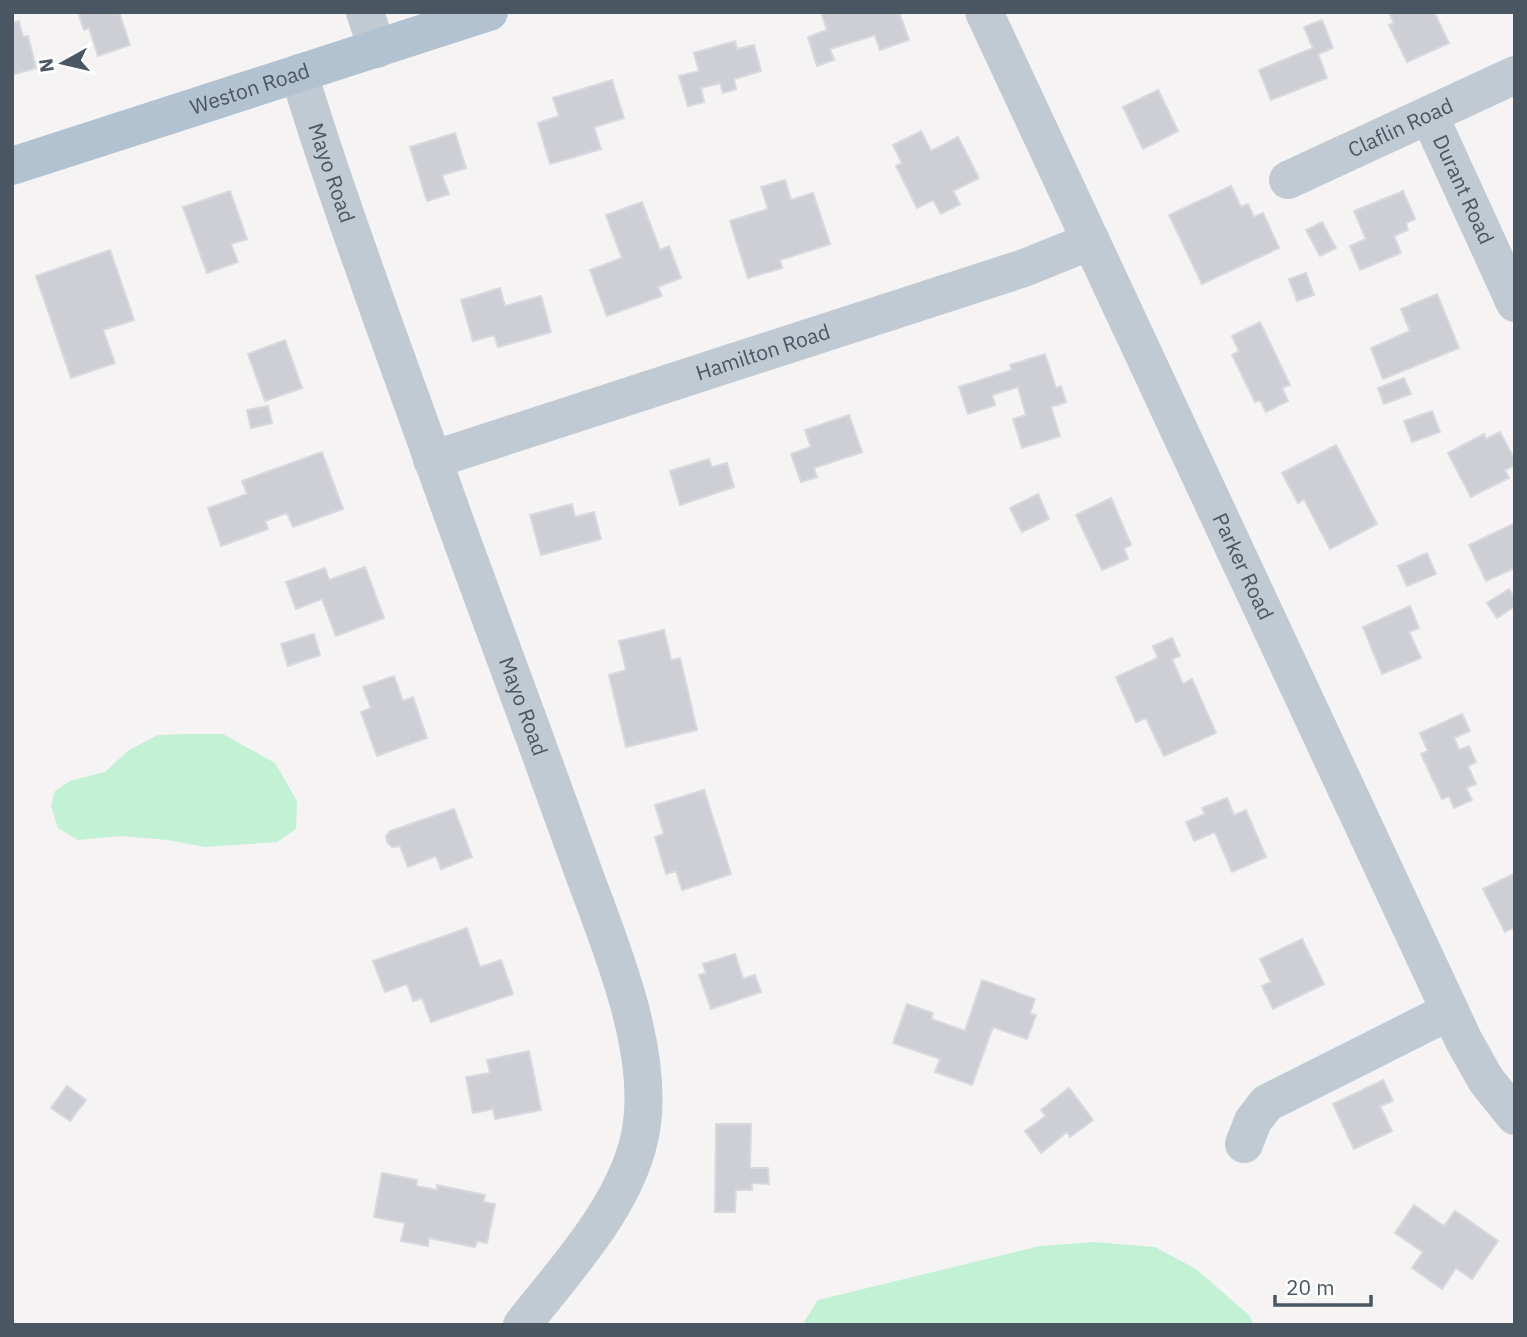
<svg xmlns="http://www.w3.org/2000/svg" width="1527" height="1337" viewBox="0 0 1527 1337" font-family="'IBM Plex Sans',sans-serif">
<rect width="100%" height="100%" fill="#f5f3f3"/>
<g fill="#c3f1d5">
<path d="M185 734H223L275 763 297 801 296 829 277 842 205 847 168 840 121 836 78 840 58 828 51 806 55 791 70 781 105 772 129 750 158 735Z"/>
<path d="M1094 1242 1155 1247 1196 1269 1249 1315 1254 1325H806L804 1322 818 1300 1040 1246Z"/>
</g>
<g fill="#cdcfd5" stroke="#d7d9de" stroke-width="2">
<path d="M78 12H119L130 45 98 56 89 28 84 30Z"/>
<path d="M821 12H899L909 40 880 50 875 35 830 49 834 60 817 66 808 37 827 30Z"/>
<path d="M1389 12H1434L1449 43 1407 62 1389 25 1394 23Z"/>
<path d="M1322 20 1333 48 1318 54 1327 78 1271 100 1259 70 1313 48 1304 27Z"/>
<path d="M19 21 23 37 28 36 36 68 12 75V23Z"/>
<path d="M735 41 737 49 754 45 761 71 734 79 736 89 723 93 720 83 701 88 704 102 688 106 679 76 699 71 694 53Z"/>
<path d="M612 80 624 118 594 127 601 149 550 164 538 123 559 116 553 98Z"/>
<path d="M1158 90 1178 131 1143 149 1123 107Z"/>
<path d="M921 131 931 151 958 137 979 178 953 191 960 204 941 214 933 200 917 208 896 166 902 163 893 145Z"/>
<path d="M455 133 466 168 442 175 449 194 427 201 410 147Z"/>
<path d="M785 180 791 200 813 193 830 244 780 260 782 268 748 278 730 221 768 209 761 187Z"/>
<path d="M1231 186 1241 207 1248 204 1254 217 1263 213 1279 248 1202 284 1169 215Z"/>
<path d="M230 191 247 239 231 244 238 262 207 273 183 207Z"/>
<path d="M1403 191 1415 219 1406 223 1408 230 1394 236 1401 253 1360 270 1350 246 1366 239 1354 211Z"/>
<path d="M642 202 660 250 669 246 681 278 658 287 662 296 607 316 590 270 622 258 606 215Z"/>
<path d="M1322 222 1336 248 1320 256 1306 230Z"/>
<path d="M110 250 134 320 103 330 115 363 71 378 36 276Z"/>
<path d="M1306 273 1314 295 1297 301 1289 279Z"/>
<path d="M500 288 505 306 541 296 551 332 498 347 494 335 473 341 461 300Z"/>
<path d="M1437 294 1459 348 1383 379 1371 348 1410 331 1401 309Z"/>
<path d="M1260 322 1290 385 1282 388 1288 401 1266 412 1260 400 1255 402 1232 355 1239 351 1232 336Z"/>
<path d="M285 340 302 388 265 401 248 354Z"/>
<path d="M1045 354 1056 388 1061 386 1066 402 1051 407 1060 436 1022 448 1013 419 1026 415 1018 387 992 395 995 405 968 414 959 387 1012 370 1010 365Z"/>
<path d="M1404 378 1411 394 1384 404 1378 388Z"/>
<path d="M268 406 272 423 251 428 247 410Z"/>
<path d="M1432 411 1440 432 1412 442 1404 421Z"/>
<path d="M849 415 862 452 814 468 817 477 801 482 791 454 811 447 805 430Z"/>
<path d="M1500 432 1515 460V465L1505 470 1509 478 1471 497 1448 453 1484 434 1486 439Z"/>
<path d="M1336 445 1377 524 1330 549 1304 499 1298 503 1282 473Z"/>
<path d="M322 452 343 509 293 527 287 513 265 521 268 529 221 546 208 508 247 494 242 481Z"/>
<path d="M709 459 712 467 727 463 734 487 680 505 670 471Z"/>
<path d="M1038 494 1049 519 1022 532 1010 508Z"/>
<path d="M1111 498 1131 545 1124 548 1128 559 1102 570 1076 515Z"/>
<path d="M572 504 575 517 594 512 601 539 541 555 530 515Z"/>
<path d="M1515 523V568L1486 581 1469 545Z"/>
<path d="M1427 553 1436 574 1407 586 1398 566Z"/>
<path d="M365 567 384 618 336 636 322 599 296 609 286 582 325 568 329 580Z"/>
<path d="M1509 589 1515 598V606L1497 618 1487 603Z"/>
<path d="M1410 606 1419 628 1409 632 1421 658 1382 674 1363 627Z"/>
<path d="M664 630 671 660 680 658 697 730 626 747 609 675 626 670 619 641Z"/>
<path d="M314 634 320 655 288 666 281 644Z"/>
<path d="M1172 638 1180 656 1172 659 1183 684 1192 679 1216 733 1164 756 1146 718 1136 722 1116 677 1158 658 1153 646Z"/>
<path d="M394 676 403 701 413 697 427 738 377 756 361 712 371 708 363 687Z"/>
<path d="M1462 714 1470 731 1454 738 1459 750 1469 746 1476 762 1468 766 1476 784 1466 788 1472 800 1454 808 1449 796 1442 799 1421 754 1428 751 1420 733Z"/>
<path d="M704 790 731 874 682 890 676 871 666 874 655 837 664 834 655 805Z"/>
<path d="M1227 798 1234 815 1246 810 1266 857 1232 872 1215 832 1194 841 1186 822 1205 814 1202 808Z"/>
<path d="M454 809 472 857 441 869 436 856 408 867 400 846 392 847 387 842 386 836 390 831Z"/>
<path d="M1515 873V927L1505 932 1483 889Z"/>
<path d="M467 928 480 967 501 960 513 994 431 1022 422 998 413 1001 407 984 385 992 373 961Z"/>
<path d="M1302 939 1324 984 1273 1009 1262 986 1271 982 1260 959Z"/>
<path d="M735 954 743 979 755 975 761 992 711 1009 699 975 706 973 703 964Z"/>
<path d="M982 980 1035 999 1030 1013 1036 1015 1027 1039 993 1027 972 1085 935 1072 940 1059 893 1043 907 1004 933 1013 931 1019 965 1031Z"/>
<path d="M529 1051 541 1110 495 1119 493 1109 473 1113 466 1077 490 1073 487 1060Z"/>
<path d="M1383 1080 1393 1101 1380 1106 1392 1131 1354 1149 1333 1104Z"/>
<path d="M67 1086 86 1100 70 1121 51 1108Z"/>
<path d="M1069 1088 1093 1120 1070 1137 1067 1132 1041 1153 1025 1131 1046 1116 1041 1110Z"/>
<path d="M716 1124H751L750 1168H768L769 1184 752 1183V1190H736L735 1212H715Z"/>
<path d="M382 1173 417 1180 416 1186 437 1190V1185L485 1195 483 1202 495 1204 487 1243 477 1241 475 1247 429 1238 428 1246 401 1241 405 1223 374 1217Z"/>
<path d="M1414 1205 1444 1226 1455 1211 1498 1241 1472 1279 1456 1268 1442 1289 1412 1268 1423 1252 1395 1233Z"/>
</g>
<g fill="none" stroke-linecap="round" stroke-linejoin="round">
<g stroke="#c1cad2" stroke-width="38">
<path d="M365 12 377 49"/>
<path id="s1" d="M984 12 1464 1041 1486 1080 1515 1116"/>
<path id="s2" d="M299 73C323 155 353 236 381 316 431 457 482 596 534 736 551 784 569 833 587 882 614 954 654 1053 641 1130 629 1202 566 1269 522 1325"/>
<path id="s3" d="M1429 115 1515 303"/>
<path id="s4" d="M1288 180 1515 75"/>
<path id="s5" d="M432 460 1024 268 1091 241"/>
<path d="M1244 1144 1253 1121 1267 1103 1450 1011"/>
</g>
<path stroke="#b3c2d1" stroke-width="38" id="s6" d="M12 166 489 12"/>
</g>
<g text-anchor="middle" stroke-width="6" stroke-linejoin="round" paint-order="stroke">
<g font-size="21" fill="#4a5661" stroke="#fff">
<text dy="7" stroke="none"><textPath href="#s6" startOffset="250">Weston Road</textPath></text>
<text dy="7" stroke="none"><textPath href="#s4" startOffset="124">Claflin Road</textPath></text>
<text dy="7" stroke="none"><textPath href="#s2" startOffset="105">Mayo Road</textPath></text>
<text dy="7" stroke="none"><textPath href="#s3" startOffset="82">Durant Road</textPath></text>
<text dy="7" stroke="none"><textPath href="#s5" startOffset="348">Hamilton Road</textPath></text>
<text dy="7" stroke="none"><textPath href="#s1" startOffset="612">Parker Road</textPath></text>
<text dy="7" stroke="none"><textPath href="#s2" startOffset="672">Mayo Road</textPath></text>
</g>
</g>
<rect width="1527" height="1337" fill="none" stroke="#4a5661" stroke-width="28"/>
<g transform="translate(63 63) rotate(262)" stroke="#ffffff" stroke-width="5" paint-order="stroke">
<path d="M0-5L12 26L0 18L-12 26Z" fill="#4a5661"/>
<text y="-10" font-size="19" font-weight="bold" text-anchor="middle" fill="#4a5661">N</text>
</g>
<path d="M1275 1295v10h96v-10" fill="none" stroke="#4a5661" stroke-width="3.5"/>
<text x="1286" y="1295" font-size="21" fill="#4a5661" stroke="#ffffff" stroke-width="5" paint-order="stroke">20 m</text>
</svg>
